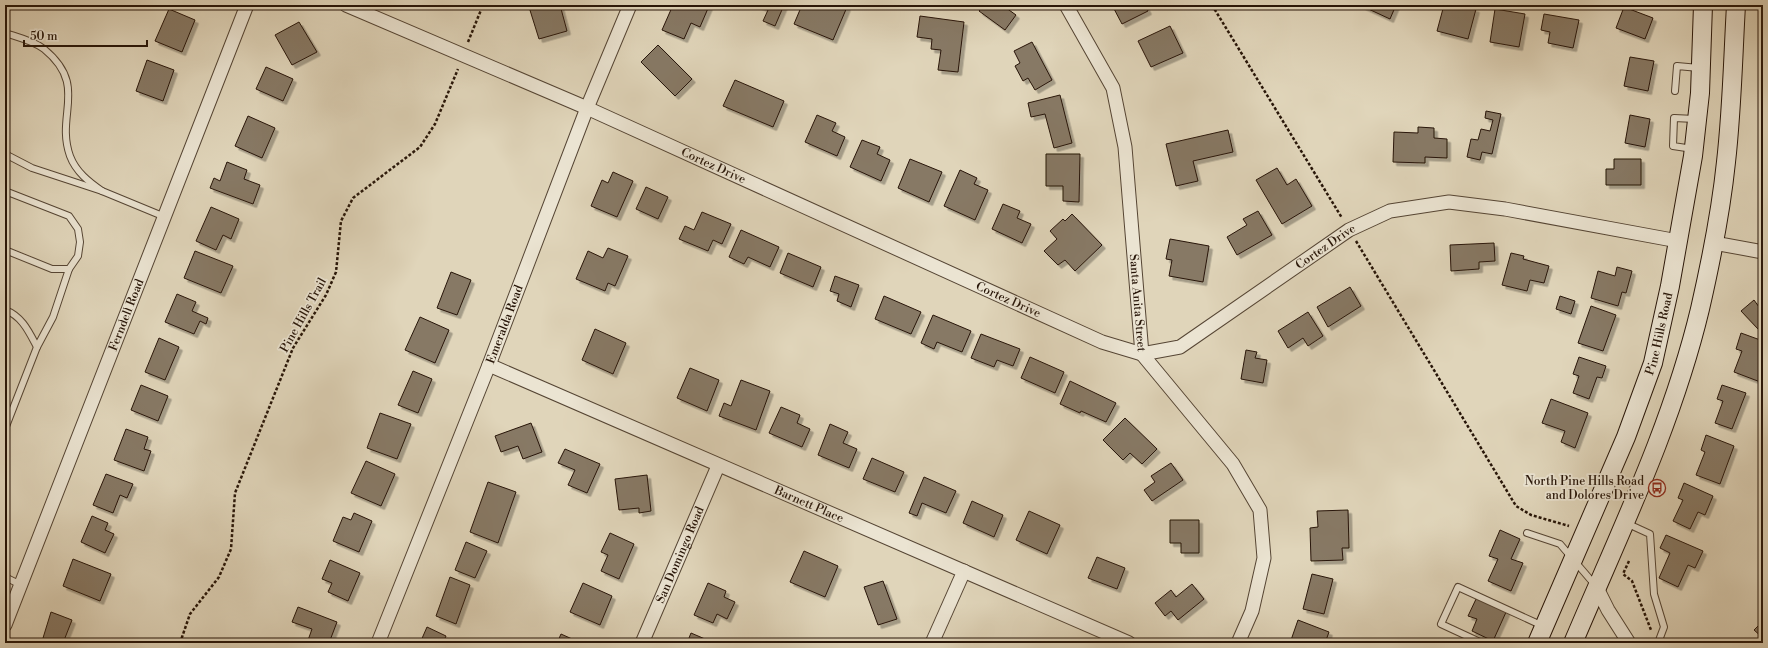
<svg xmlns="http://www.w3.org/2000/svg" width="1768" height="648" viewBox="0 0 1768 648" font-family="'Libre Bodoni',serif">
<defs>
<filter id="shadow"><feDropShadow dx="3.5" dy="3.5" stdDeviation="0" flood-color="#0004"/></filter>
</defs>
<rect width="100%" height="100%" fill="#e0d5ba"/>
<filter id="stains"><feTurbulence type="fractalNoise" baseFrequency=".005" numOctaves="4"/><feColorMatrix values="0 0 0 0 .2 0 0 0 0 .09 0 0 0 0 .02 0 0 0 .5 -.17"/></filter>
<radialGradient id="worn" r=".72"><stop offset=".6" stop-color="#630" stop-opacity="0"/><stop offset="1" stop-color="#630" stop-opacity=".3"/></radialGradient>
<g fill="#877965" stroke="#271508" filter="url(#shadow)">
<path d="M536 5H560L567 31 539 39 529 7Z"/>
<path d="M673 5H706L709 6 700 27 691 23 684 39 662 30Z"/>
<path d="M757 5H784L775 26 763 21 768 10Z"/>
<path d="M802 5H844L847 7 833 40 794 24Z"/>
<path d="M984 5H1002L1016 15 1005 30 979 11Z"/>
<path d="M1112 5H1145L1148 11 1122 24Z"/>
<path d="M1362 5H1396L1390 19 1362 6Z"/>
<path d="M1444 5H1463L1476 9 1468 39 1437 31Z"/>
<path d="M1624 7 1653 18 1645 39 1616 28Z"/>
<path d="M169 9 195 20 182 52 155 41Z"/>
<path d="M1495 9 1525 14 1519 47 1490 42Z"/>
<path d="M1544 14 1579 20 1573 48 1548 43 1550 32 1541 30Z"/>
<path d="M920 16 964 22 958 72 938 70 941 50 931 49 932 39 917 37Z"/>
<path d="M299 22 317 52 292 65 275 35Z"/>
<path d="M1170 26 1183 53 1151 67 1138 41Z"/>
<path d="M1032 42 1052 80 1035 90 1028 78 1023 81 1015 66 1020 63 1014 51Z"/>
<path d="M658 45 692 79 675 96 641 62Z"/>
<path d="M1630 57 1654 61 1648 91 1624 86Z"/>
<path d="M147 60 174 70 163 101 136 91Z"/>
<path d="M266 67 293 79 283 101 256 89Z"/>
<path d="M735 80 784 101 773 127 723 106Z"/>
<path d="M1060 95 1072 143 1054 148 1045 114 1031 117 1028 103Z"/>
<path d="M1486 111 1501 114 1492 154 1482 152 1480 160 1467 157 1471 139 1478 140 1481 129 1490 131 1493 120 1485 118Z"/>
<path d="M817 115 836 123 832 131 845 137 837 156 805 142Z"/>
<path d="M1630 115 1650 119 1645 147 1625 143Z"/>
<path d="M248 116 275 128 262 158 235 146Z"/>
<path d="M1418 127 1434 128V138L1447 139V158L1425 157V163L1393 162 1394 132 1418 133Z"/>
<path d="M1228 130 1233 152 1193 161 1198 181 1176 186 1166 144Z"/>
<path d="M862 140 880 147 877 154 890 160 881 181 850 167Z"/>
<path d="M1046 154H1080L1079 202 1063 201V186H1046Z"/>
<path d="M910 159 942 172 929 202 898 188Z"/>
<path d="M1614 159H1641V185H1606V169H1614Z"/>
<path d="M227 162 247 170 244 179 260 185 253 204 210 188 214 178 220 181Z"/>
<path d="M1277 168 1287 185 1296 179 1312 206 1282 224 1256 180Z"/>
<path d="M960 170 977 178 974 184 988 190 975 220 944 206Z"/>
<path d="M613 172 633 181 617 217 591 206 602 180 608 183Z"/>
<path d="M646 187 668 197 658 219 636 209Z"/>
<path d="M1003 204 1020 211 1017 218 1031 224 1022 243 992 229Z"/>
<path d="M211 207 239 219 231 239 223 235 216 250 196 241Z"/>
<path d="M1258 211 1272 235 1237 255 1227 237 1247 225 1243 219Z"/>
<path d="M702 212 731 224 722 244 713 240 708 251 679 239 685 226 694 230Z"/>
<path d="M1072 214 1102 245 1075 271 1065 260 1058 265 1044 251 1057 239 1050 231 1063 219 1065 221Z"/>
<path d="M741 230 779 247 770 267 748 257 744 264 729 257Z"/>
<path d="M1170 239 1209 246 1203 282 1169 276 1172 260 1166 259Z"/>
<path d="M1494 243 1495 261 1479 262V269L1451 271 1450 245Z"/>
<path d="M608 248 628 256 615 286 608 283 605 291 576 279 588 251 603 258Z"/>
<path d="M195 251 233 266 221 293 184 278Z"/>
<path d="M788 253 821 267 813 287 780 273Z"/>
<path d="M1511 253 1524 256 1523 259 1549 266 1544 283 1530 280 1527 291 1502 285Z"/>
<path d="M1617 267 1632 271 1626 293 1622 292 1618 306 1591 298 1598 271 1615 276Z"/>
<path d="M451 272 471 280 457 315 437 308Z"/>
<path d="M835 276 859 285 851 307 837 301 839 294 830 291Z"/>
<path d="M1350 287 1361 306 1328 327 1317 307Z"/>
<path d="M177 294 196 302 192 311 208 318 206 324 200 321 194 334 165 322Z"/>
<path d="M884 296 921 312 911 334 875 319Z"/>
<path d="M1560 296 1575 301 1571 314 1556 309Z"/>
<path d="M1754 300 1759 307 1763 303V325L1758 329 1741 311Z"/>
<path d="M1591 306 1616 315 1603 351 1578 343Z"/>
<path d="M1308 312 1323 336 1308 346 1303 338 1288 348 1278 331Z"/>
<path d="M933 315 971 331 962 352 937 342 934 349 921 343Z"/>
<path d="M420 317 449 330 435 363 405 350Z"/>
<path d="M595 329 626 343 613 374 582 360Z"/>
<path d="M1741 333 1763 341V383L1734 372 1742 351 1736 349Z"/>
<path d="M981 334 1020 349 1013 366 997 360 994 367 971 358Z"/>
<path d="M159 338 179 347 165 380 145 372Z"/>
<path d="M1246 350 1257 352 1255 358 1267 360 1263 383 1241 379Z"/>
<path d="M1030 357 1064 372 1055 393 1021 378Z"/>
<path d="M1579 357 1606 366 1602 378 1597 377 1589 399 1573 393 1579 376 1573 374Z"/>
<path d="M690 368 719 380 707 411 677 398Z"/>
<path d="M413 371 432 379 418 413 398 405Z"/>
<path d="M741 380 770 391 756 430 719 416 724 403 731 406Z"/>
<path d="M1070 381 1116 403 1106 422 1081 411 1080 413 1060 404Z"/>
<path d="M141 385 168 396 158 421 131 410Z"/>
<path d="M1722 385 1746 393 1732 429 1715 423 1723 401 1717 399Z"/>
<path d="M1551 399 1588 413 1575 448 1561 442 1565 431 1542 423Z"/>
<path d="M781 407 800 415 797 423 810 429 802 447 769 433Z"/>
<path d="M380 413 411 424 397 459 367 448Z"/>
<path d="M1125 418 1157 449 1142 464 1130 453 1123 460 1103 440Z"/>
<path d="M531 423 542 452 523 459 518 446 501 452 495 436Z"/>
<path d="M830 424 848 432 843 443 857 449 849 468 818 455Z"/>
<path d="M126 429 148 437 144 449 151 451 144 471 114 460Z"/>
<path d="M1706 435 1734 446 1720 484 1696 475 1705 452 1701 450Z"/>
<path d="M565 449 600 464 587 493 568 485 575 470 558 463Z"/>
<path d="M872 458 904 472 895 492 863 479Z"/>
<path d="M366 461 395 474 381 506 351 493Z"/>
<path d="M1171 463 1183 480 1152 501 1144 490 1155 482 1151 476Z"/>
<path d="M106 474 133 484 127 498 120 495 113 513 93 505Z"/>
<path d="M647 475 651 511 639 513V508L619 510 615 479Z"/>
<path d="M924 477 956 491 946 513 922 503 917 516 909 513Z"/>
<path d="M488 482 516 492 498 543 470 532Z"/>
<path d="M1684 483 1713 496 1705 515 1698 512 1690 529 1673 521 1683 500 1678 498Z"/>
<path d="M972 501 1003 515 994 537 963 523Z"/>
<path d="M1348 510 1349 548H1342L1343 560 1311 561 1310 528 1318 527 1317 511Z"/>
<path d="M1029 511 1060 525 1047 554 1016 540Z"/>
<path d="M354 513 372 521 359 552 333 541 343 517 351 520Z"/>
<path d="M92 516 108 523 105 530 114 534 105 553 81 542Z"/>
<path d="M1170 520H1199V553H1181V543H1170Z"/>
<path d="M1500 530 1520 539 1511 559 1523 563 1511 591 1488 581 1498 559 1489 556Z"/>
<path d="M610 533 634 544 619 579 601 571 608 555 601 552Z"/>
<path d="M1666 535 1703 551 1695 568 1688 565 1678 587 1659 578 1670 553 1660 548Z"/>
<path d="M466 542 487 551 475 578 455 570Z"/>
<path d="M804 551 838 566 825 597 790 582Z"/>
<path d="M1097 557 1125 568 1117 589 1088 578Z"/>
<path d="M73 559 111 574 100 601 63 586Z"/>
<path d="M330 560 360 573 348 601 328 592 332 583 322 579Z"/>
<path d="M1312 574 1333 579 1324 614 1303 609Z"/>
<path d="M450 577 470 585 456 624 436 616Z"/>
<path d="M883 581 897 619 878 625 864 587Z"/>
<path d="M583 583 612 596 600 625 570 612Z"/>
<path d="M708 583 726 591 724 597 735 602 727 619 717 614 713 623 694 615Z"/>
<path d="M1192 584 1204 599 1178 620 1171 611 1165 616 1155 603 1171 590 1176 597Z"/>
<path d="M1477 597 1507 610 1493 641 1472 631 1477 619 1468 616Z"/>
<path d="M298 607 337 622 329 643H307L312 629 292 622Z"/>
<path d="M51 612 72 620 63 643H56L43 638Z"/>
<path d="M1298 620 1329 632 1325 643H1290Z"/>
<path d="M1762 622 1763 623V638L1754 630Z"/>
<path d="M427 627 446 636 443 643H420Z"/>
<path d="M691 633 712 642 711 643H687Z"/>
<path d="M561 634 581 643H557Z"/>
</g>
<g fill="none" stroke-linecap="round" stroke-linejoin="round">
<g stroke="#554534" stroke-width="8">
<g id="service">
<path d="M5 33C17 37 34 41 44 49 89 86 55 114 70 156 76 172 89 182 102 191"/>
<path d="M1675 91 1677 66 1699 68"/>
<path d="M1693 149 1673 146 1674 118 1695 119"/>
<path d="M5 154 32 168 102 191 165 217"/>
<path d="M5 191 69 216 78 229 80 242 78 256 69 269H52L5 250"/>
<path d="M5 310C22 316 29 332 37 347L5 429"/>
<path d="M37 347 53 317 69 269"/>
<path d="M1626 523 1650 534 1654 594 1664 627 1658 643"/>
<path d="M1527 533 1560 544 1595 585"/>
<path d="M5 577 21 585"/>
<path d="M1482 643 1441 624 1458 587 1543 626"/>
</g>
</g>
<g stroke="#554534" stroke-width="15">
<g id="minor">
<path id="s1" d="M346 5 587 108 1102 342 1142 354 1180 347 1349 230 1390 211 1449 202 1505 209 1678 241"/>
<path id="s2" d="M1066 5 1113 88 1125 147 1142 354 1233 464 1260 510 1264 558 1252 611 1238 643"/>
<path d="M1714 243 1763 252"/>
<path id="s3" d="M489 365 1129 643"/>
<path d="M1597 588 1608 610 1629 643"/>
<path id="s4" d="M5 625 247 5"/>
<path id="s5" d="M378 643 489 365 587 108 630 5"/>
<path id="s6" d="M642 643 718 466"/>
<path d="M932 643 964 571"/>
</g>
</g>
<g stroke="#271508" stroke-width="20">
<g id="secondary">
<path id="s7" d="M1537 643 1626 437 1653 363 1670 286 1693 156 1700 93 1703 5"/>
<path d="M1573 643C1619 534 1672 426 1700 309 1711 261 1721 211 1726 162 1732 110 1733 57 1736 5"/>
</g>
</g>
<g stroke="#271508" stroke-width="2.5" stroke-dasharray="3 2" stroke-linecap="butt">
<path d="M1212 5 1342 218"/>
<path d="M468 42 483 5"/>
<path d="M1356 241 1516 506 1531 515 1569 526"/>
<path d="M1629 561 1623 574 1632 581 1651 630"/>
<path d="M180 643 190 614 219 577 231 549 235 493 293 348 326 295 336 272 341 221 353 198 420 147 435 124 458 69"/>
</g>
<use href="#service" stroke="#ebe4d2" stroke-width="6"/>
<use href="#minor" stroke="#ebe4d2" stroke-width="13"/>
<use href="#secondary" stroke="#ebe4d2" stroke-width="18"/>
</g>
<defs>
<g id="bus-ring" transform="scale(0.9)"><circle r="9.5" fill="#ebe4d2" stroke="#8f2418" stroke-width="1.5"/><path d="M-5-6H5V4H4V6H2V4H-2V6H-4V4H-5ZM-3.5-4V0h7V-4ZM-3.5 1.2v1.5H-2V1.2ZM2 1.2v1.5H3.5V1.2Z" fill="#8f2418"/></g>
</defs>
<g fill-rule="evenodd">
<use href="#bus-ring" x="1657" y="488"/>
</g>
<g text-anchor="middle" stroke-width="3.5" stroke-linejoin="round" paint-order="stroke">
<g font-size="12" fill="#271508" stroke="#ebe4d2">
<text dy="4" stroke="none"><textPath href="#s1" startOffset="401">Cortez Drive</textPath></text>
<text dy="4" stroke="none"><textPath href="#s1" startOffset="1085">Cortez Drive</textPath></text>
<text dy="4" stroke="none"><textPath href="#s1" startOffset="725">Cortez Drive</textPath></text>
<text dy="4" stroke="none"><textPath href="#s2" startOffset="312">Santa Anita Street</textPath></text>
<text dy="4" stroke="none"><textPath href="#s4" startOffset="333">Ferndell Road</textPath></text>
<text transform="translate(303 315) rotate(-61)" y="4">Pine Hills Trail</text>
<text dy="4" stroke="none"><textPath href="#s5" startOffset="343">Emeralda Road</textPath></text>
<text dy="4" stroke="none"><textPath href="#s7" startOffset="333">Pine Hills Road</textPath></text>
<text dy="4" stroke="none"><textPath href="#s3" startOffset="349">Barnett Place</textPath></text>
<text dy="4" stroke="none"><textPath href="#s6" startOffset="96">San Domingo Road</textPath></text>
</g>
<g font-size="12" fill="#271508" stroke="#ebe4d2" text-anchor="end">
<text x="1644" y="485">North Pine Hills Road<tspan x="1644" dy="14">and Dolores Drive</tspan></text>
</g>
</g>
<rect width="1768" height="648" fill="none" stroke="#e0d5ba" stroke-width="20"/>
<rect x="6" y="6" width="1756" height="636" fill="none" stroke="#271508" stroke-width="2"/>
<rect x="10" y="10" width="1748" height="628" fill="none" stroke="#271508"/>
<path d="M24 40v6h123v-6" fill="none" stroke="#271508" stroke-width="2"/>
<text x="30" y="40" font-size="12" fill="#271508" stroke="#ebe4d2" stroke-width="3" paint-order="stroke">50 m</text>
<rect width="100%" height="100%" filter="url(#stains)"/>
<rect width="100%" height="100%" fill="url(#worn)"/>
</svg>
